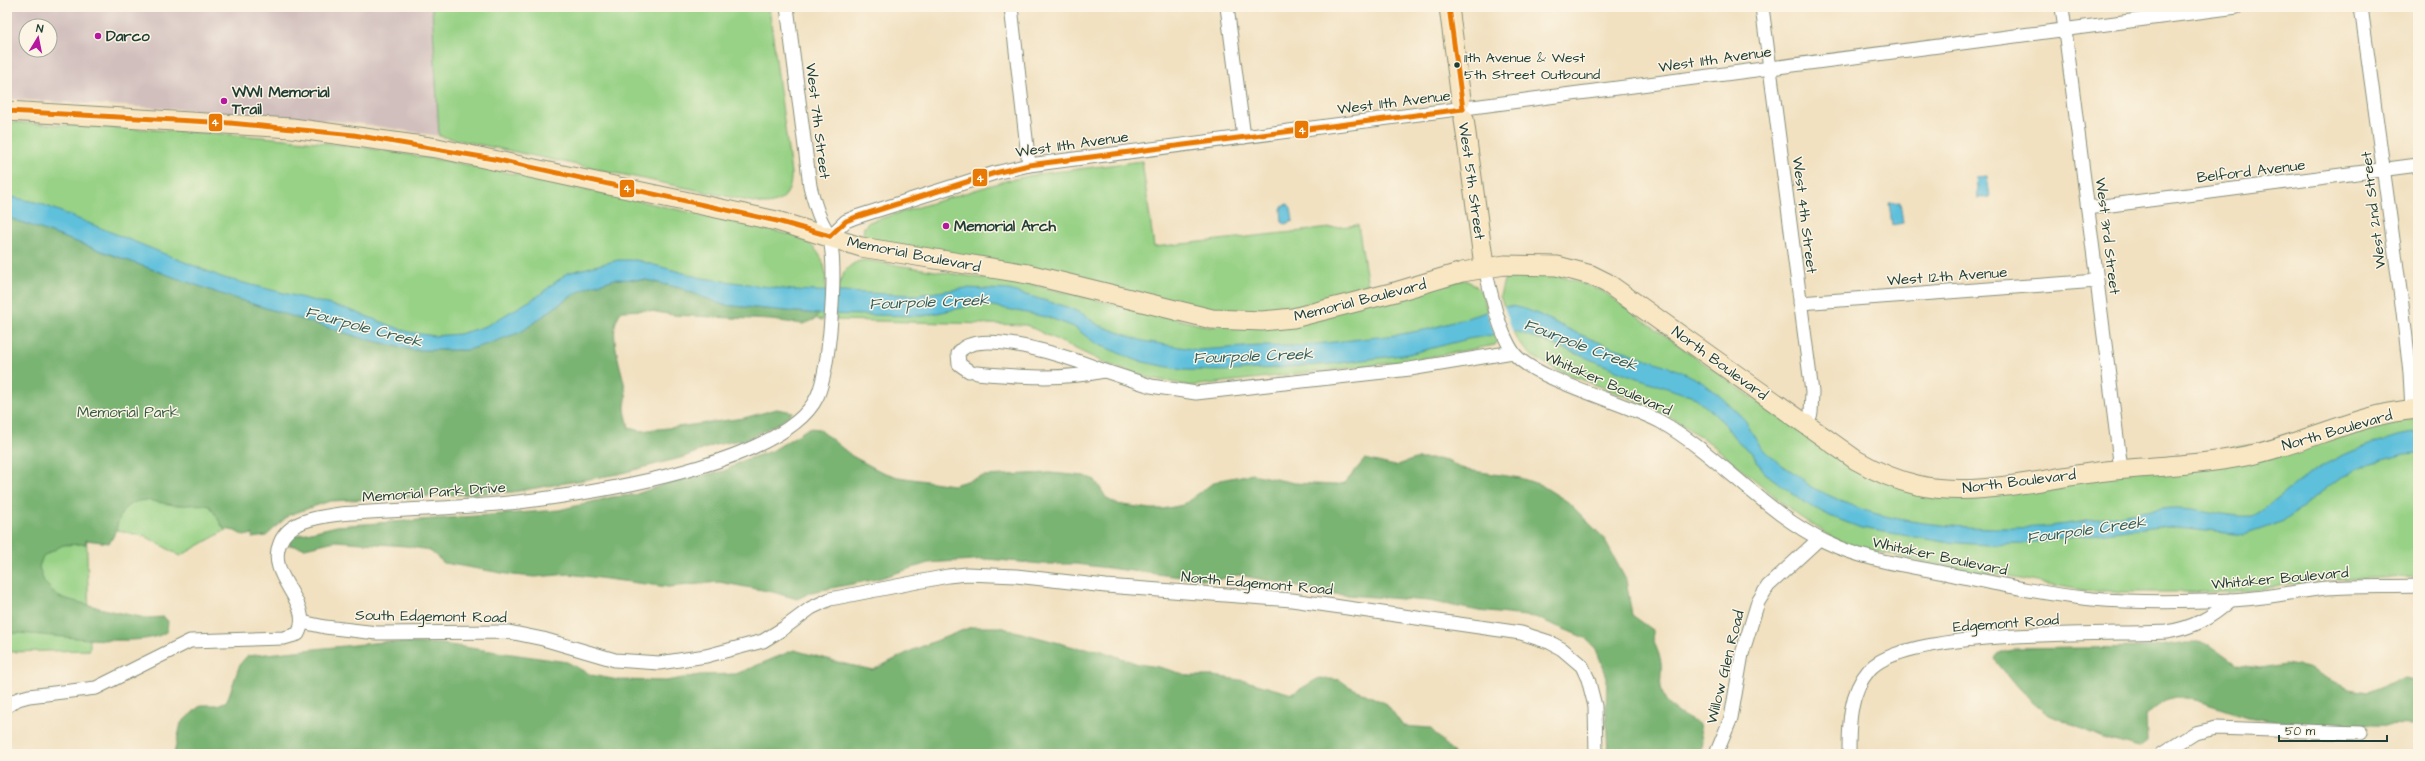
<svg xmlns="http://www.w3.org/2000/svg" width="2425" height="761" viewBox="0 0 2425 761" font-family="'Architects Daughter',sans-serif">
<rect width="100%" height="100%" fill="#fcf5e5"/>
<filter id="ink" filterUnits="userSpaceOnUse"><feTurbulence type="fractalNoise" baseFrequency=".025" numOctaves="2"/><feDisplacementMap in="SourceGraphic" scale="8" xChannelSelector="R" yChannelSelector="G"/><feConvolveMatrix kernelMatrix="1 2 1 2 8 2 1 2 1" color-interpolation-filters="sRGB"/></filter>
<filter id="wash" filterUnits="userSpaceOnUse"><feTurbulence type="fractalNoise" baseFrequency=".012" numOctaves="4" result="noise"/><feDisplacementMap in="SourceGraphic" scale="16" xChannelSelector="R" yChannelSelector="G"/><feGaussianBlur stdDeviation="0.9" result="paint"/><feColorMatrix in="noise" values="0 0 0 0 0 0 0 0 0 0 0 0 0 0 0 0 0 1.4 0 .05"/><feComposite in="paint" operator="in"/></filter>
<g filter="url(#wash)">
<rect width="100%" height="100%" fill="#f1e1c1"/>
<path fill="#d1bfbd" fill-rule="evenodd" d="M7 7H432L439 136 363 124 274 115 7 99ZM26 26H50V50H26Z"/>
<g fill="#98d286" stroke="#5c885d">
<path d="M432 7H769L791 173C792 193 783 204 763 204L439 136Z"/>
<path d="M7 122C125 129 243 132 360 147 507 168 652 205 797 236 836 256 825 284 823 320L700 298 537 307 454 340 410 341 151 268 274 503 180 556 147 537 86 523 90 650 7 652Z"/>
<path d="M1142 161 1154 247 1358 225 1369 292 1287 311 1220 313 868 239 863 234 864 227 869 222 1005 181 1038 174Z"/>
<path d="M864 260 981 278H1005L1210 327 1465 280 1475 285 1482 293 1497 342 1495 345 1407 361 1191 386 1145 377 1107 364 1026 325 836 320C837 297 835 265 864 260Z"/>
<path d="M1512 274H1554L1601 290 1833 455 1857 470 1936 496 2418 418V577L2341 579 2230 592H2093L1913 560 1854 546 1834 538 1800 517 1710 443 1675 420 1633 399 1557 370 1532 356 1516 339 1500 296 1504 280Z"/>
</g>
<g fill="#7ab473" stroke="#4c7854">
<path d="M7 217 218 293 361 338 412 350H467L521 332 568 298 588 287 615 279 646 280 680 288 723 305 819 314 814 320 803 324 771 320 673 315 645 310 622 311C604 329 624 372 626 394 627 398 625 403 625 407 625 414 628 421 629 428L640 431 677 427 744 418 777 409 793 412 781 422 747 439 715 445 684 457 618 474 513 492 330 501 289 515 266 536 252 538 253 534 244 536 235 531 224 529 210 506C198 503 188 506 176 505 158 504 138 493 124 510 116 520 118 532 109 543L86 540V544L63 545 43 556 39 567 44 582 59 597 115 612 146 618 164 617 168 621 167 631C146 651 39 632 7 633Z"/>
<path d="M809 428 819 429 852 456 880 471 898 477 953 485 984 476 1050 473 1084 476 1095 480 1107 499 1117 504 1151 509H1163L1183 505 1210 485 1220 480 1252 474 1294 483 1335 485 1345 483 1365 459 1395 466 1415 459H1437L1447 461 1467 470 1520 478 1541 485 1568 502 1603 537 1626 580 1632 615 1653 630C1652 642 1659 651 1661 662 1662 670 1660 679 1661 687 1664 707 1682 716 1699 724L1702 740 1700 754H1608L1606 715 1607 677 1596 649 1585 638 1535 617 1479 611 1429 601 1320 593 1282 583 1238 575 1217 580 1189 578 1076 564H1042L987 559 928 563 877 579 812 592 797 599 773 592 719 582 668 587 569 574 535 577 513 575 444 563 429 550 406 546 335 541 305 548 289 545 290 540 294 536 337 526 559 510 612 497 634 495 671 482 724 471 744 460 772 451Z"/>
<path d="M971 627H999L1078 648 1099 650 1138 664 1159 667 1190 676H1214L1246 681 1292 694 1319 678 1340 680 1348 686 1387 704 1403 726 1430 728 1455 754H174L181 723 201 705H217L227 701 240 664 247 656 383 642 442 644 567 662 591 675 618 680 666 681 700 675 736 674 794 650 845 664 873 670 913 650Z"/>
<path d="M2180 643H2199L2209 645 2237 665 2260 668 2286 664 2308 668 2349 689 2367 692 2405 677 2418 680V726L2285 723 2247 717 2195 700 2176 698 2166 701 2146 715 2147 742 2139 748 2103 738 2047 714 2020 690 1994 659C1997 651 2004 651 2012 649L2151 647Z"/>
</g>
<g fill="#5ec0dc" stroke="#3e7e88">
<path d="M1987 176 1990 197 1978 198 1976 177Z"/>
<path d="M7 196 39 203 224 278 347 309 408 332 434 336 459 334 486 326 538 296 567 273 618 260H636L702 278 792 290 916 295 966 288 1009 290 1067 307 1083 314 1098 325 1143 341 1198 350 1260 346H1299L1396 335 1429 329 1507 306C1529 307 1545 318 1564 327 1582 336 1602 344 1621 350 1648 360 1676 367 1700 381 1715 390 1728 404 1741 416 1750 424 1751 433 1758 443 1769 458 1784 466 1799 476 1804 480 1808 486 1815 489 1831 496 1850 506 1867 511 1916 527 1999 531 2050 526 2091 522 2131 511 2172 508 2199 507 2226 518 2253 516 2276 503 2296 482 2319 468 2345 452 2384 438 2414 433L2418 434V453L2405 454 2368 464 2341 477 2282 522 2244 535 2158 526 2023 544 1989 545 1944 542 1861 528 1830 516 1805 503 1765 473 1752 453 1736 440 1723 422 1696 398 1626 374 1553 344 1515 331 1468 339 1409 354 1332 364 1230 371 1183 370 1138 361 1121 354 1095 343 1074 327 1050 318 988 305H975L923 316 819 314 723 305 680 288 646 280 615 279 588 287 568 298 521 332 488 344 467 350H412L361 338 218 293 7 217Z"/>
<path d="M1900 202 1903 223 1892 225 1889 203Z"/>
<path d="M1288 204 1291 208 1293 221 1285 224 1282 222 1281 209 1283 205Z"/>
</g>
<path fill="#f1e1c1" d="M1504 306 1513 333 1496 337 1487 312Z"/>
</g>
<g filter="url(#ink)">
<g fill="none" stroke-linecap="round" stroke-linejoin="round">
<g stroke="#888f7a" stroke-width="15">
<g id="street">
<path d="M1011 7 1029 165"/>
<path d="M1227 7 1244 137"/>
<path d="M1762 7 1812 392 1811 413 1807 426"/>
<path d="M2062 7 2121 469"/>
<path d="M2361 7 2403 312 2410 373 2412 409"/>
<path d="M2088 208 2418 165"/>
<path d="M830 236 846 221 856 217 995 173 1029 165 2237 7"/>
<path d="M1483 260C1490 288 1497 328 1513 352 1531 379 1627 403 1661 422 1720 456 1765 513 1826 542 1863 560 1904 565 1944 573 1993 583 2042 594 2092 599 2138 603 2186 602 2231 600 2264 599 2295 591 2327 588 2357 586 2388 587 2418 586"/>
<path d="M1800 303 2097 281"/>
<path d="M969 371 959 364 958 354C974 323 1079 361 1105 371 1063 380 1019 377 977 373"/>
<path d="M1105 371 1151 386 1196 393 1410 369 1513 352"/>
<path d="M302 622 325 627 377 633 509 632 543 639 615 660 659 663 706 656 763 641 784 628 811 608 830 599 948 576 967 574 1016 576 1106 586 1292 600 1521 633 1549 642 1562 649 1582 666 1588 679 1595 706 1596 754"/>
<path d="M7 706 18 699 29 696 96 688 190 641 284 638 298 634C315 602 265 577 280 543 289 520 318 517 340 514 412 509 485 508 556 497 620 488 787 459 817 397 830 369 837 270 830 240 829 233 824 227 821 220 816 209 813 198 810 186L787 7"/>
<path d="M1716 754 1731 718 1742 654 1758 602 1768 586 1819 539"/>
<path d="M1849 754C1849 725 1849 693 1869 670 1906 628 2107 635 2166 632 2193 628 2211 618 2231 600"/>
<path d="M2162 754 2195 733 2216 728 2361 733"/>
</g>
</g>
<g stroke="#888f7a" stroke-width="21">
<g id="secondary">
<path d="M1449 7 1461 99"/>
<path d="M7 111 292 128 437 148 777 221 861 247 1028 274 1212 319 1262 321 1293 318 1395 292 1462 272 1505 265 1557 266 1591 275 1607 283 1856 460C1875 471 1895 480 1917 485 1976 499 2047 477 2106 471 2156 466 2206 465 2255 454 2310 441 2362 413 2418 409"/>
<path d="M1464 119 1483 258"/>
</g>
</g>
<use href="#street" stroke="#fff" stroke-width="13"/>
<use href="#secondary" stroke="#f9e7c3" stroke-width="19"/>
<g stroke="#fcf5e5" stroke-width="8">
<g id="bus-1">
<path d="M1449 7 1463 109"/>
<path d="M7 111 230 123 354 135 494 159 777 221 830 236"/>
<path d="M830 236 846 221 856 217 995 173 1029 165 1463 109"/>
</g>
</g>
<use href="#bus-1" stroke="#e97905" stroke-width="5"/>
</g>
</g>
<g fill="#b5179e" stroke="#fcf5e5" stroke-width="1.5">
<circle cx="98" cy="36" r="4"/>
<circle cx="224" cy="101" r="4"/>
<circle cx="946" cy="226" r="4"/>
</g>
<circle fill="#1f3d34" stroke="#fcf5e5" stroke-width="1.5" cx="1457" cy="65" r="3.5"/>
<g text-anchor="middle" stroke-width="3" stroke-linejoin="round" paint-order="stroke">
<g font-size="14" fill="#1f3d34" stroke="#fcf5e5" text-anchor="start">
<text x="1464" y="62">11th Avenue &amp; West<tspan x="1464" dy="17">5th Street Outbound</tspan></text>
</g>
<g font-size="15" font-weight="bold" fill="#1f3d34" stroke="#fcf5e5" text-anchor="start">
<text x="106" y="41">Darco</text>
<text x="232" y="97">WWI Memorial<tspan x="232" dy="17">Trail</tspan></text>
<text x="954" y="231">Memorial Arch</text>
</g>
<g font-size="15" fill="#1f3d34" stroke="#fcf5e5">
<text transform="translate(1715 59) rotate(-8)" y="5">West 11th Avenue</text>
<text transform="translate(1394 102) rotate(-7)" y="5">West 11th Avenue</text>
<text transform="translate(818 121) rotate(83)" y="5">West 7th Street</text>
<text transform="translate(1072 144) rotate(-8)" y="5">West 11th Avenue</text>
<text transform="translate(2251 171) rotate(-7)" y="5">Belford Avenue</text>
<text transform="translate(1472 181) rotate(82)" y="5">West 5th Street</text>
<text transform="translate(2373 210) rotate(-97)" y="5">West 2nd Street</text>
<text transform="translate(1805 215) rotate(83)" y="5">West 4th Street</text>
<text transform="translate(2108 236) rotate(83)" y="5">West 3rd Street</text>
<text transform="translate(914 254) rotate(11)" y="5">Memorial Boulevard</text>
<text transform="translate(1947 276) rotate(-4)" y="5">West 12th Avenue</text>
<text transform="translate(1360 300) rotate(-14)" y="5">Memorial Boulevard</text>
<text transform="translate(1720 363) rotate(36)" y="5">North Boulevard</text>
<text transform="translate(1608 383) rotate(24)" y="5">Whitaker Boulevard</text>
<text transform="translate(2337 430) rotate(-16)" y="5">North Boulevard</text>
<text transform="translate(2019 481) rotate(-7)" y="5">North Boulevard</text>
<text transform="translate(434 492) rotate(-4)" y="5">Memorial Park Drive</text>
<text transform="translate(1940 556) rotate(12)" y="5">Whitaker Boulevard</text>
<text transform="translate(2280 578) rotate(-5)" y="5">Whitaker Boulevard</text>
<text transform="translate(1257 583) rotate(5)" y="5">North Edgemont Road</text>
<text transform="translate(431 616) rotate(1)" y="5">South Edgemont Road</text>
<text transform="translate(2006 623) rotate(-4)" y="5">Edgemont Road</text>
<text transform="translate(1725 667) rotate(-76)" y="5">Willow Glen Road</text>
</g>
<g font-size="15" fill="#375b44" stroke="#fcf5e5">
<text x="128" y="417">Memorial Park</text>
</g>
<g font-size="16" font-style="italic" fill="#2f5e5e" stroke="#fcf5e5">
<text transform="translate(929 301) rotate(-2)" y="6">Fourpole Creek</text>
<text transform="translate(364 326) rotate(15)" y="6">Fourpole Creek</text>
<text transform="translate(1581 344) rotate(21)" y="6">Fourpole Creek</text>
<text transform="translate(1253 355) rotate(-2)" y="6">Fourpole Creek</text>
<text transform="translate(2086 529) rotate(-8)" y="6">Fourpole Creek</text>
</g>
</g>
<g stroke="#fcf5e5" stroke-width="1.5">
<rect x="208" y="113" width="15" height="19" rx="4" fill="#e97905"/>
<rect x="1294" y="120" width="15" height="19" rx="4" fill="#e97905"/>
<rect x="972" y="168" width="16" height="19" rx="4" fill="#e97905"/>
<rect x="619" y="179" width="16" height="19" rx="4" fill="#e97905"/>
</g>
<g font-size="11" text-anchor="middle" font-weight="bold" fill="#fff">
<text x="215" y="126">4</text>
<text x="1302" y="134">4</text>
<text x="980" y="182">4</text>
<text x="627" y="192">4</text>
</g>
<rect width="2425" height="761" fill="none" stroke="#fcf5e5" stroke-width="24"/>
<g transform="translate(38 38) rotate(10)"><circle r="19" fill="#fcf5e5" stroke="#a4ab9e"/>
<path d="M0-3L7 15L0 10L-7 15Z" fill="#b5179e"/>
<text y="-6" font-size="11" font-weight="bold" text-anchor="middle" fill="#1f3d34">N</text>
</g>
<path d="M2279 735v6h108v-6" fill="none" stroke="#1f3d34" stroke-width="2"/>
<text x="2285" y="735" font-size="12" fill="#1f3d34" stroke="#fcf5e5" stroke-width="3" paint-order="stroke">50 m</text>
</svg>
